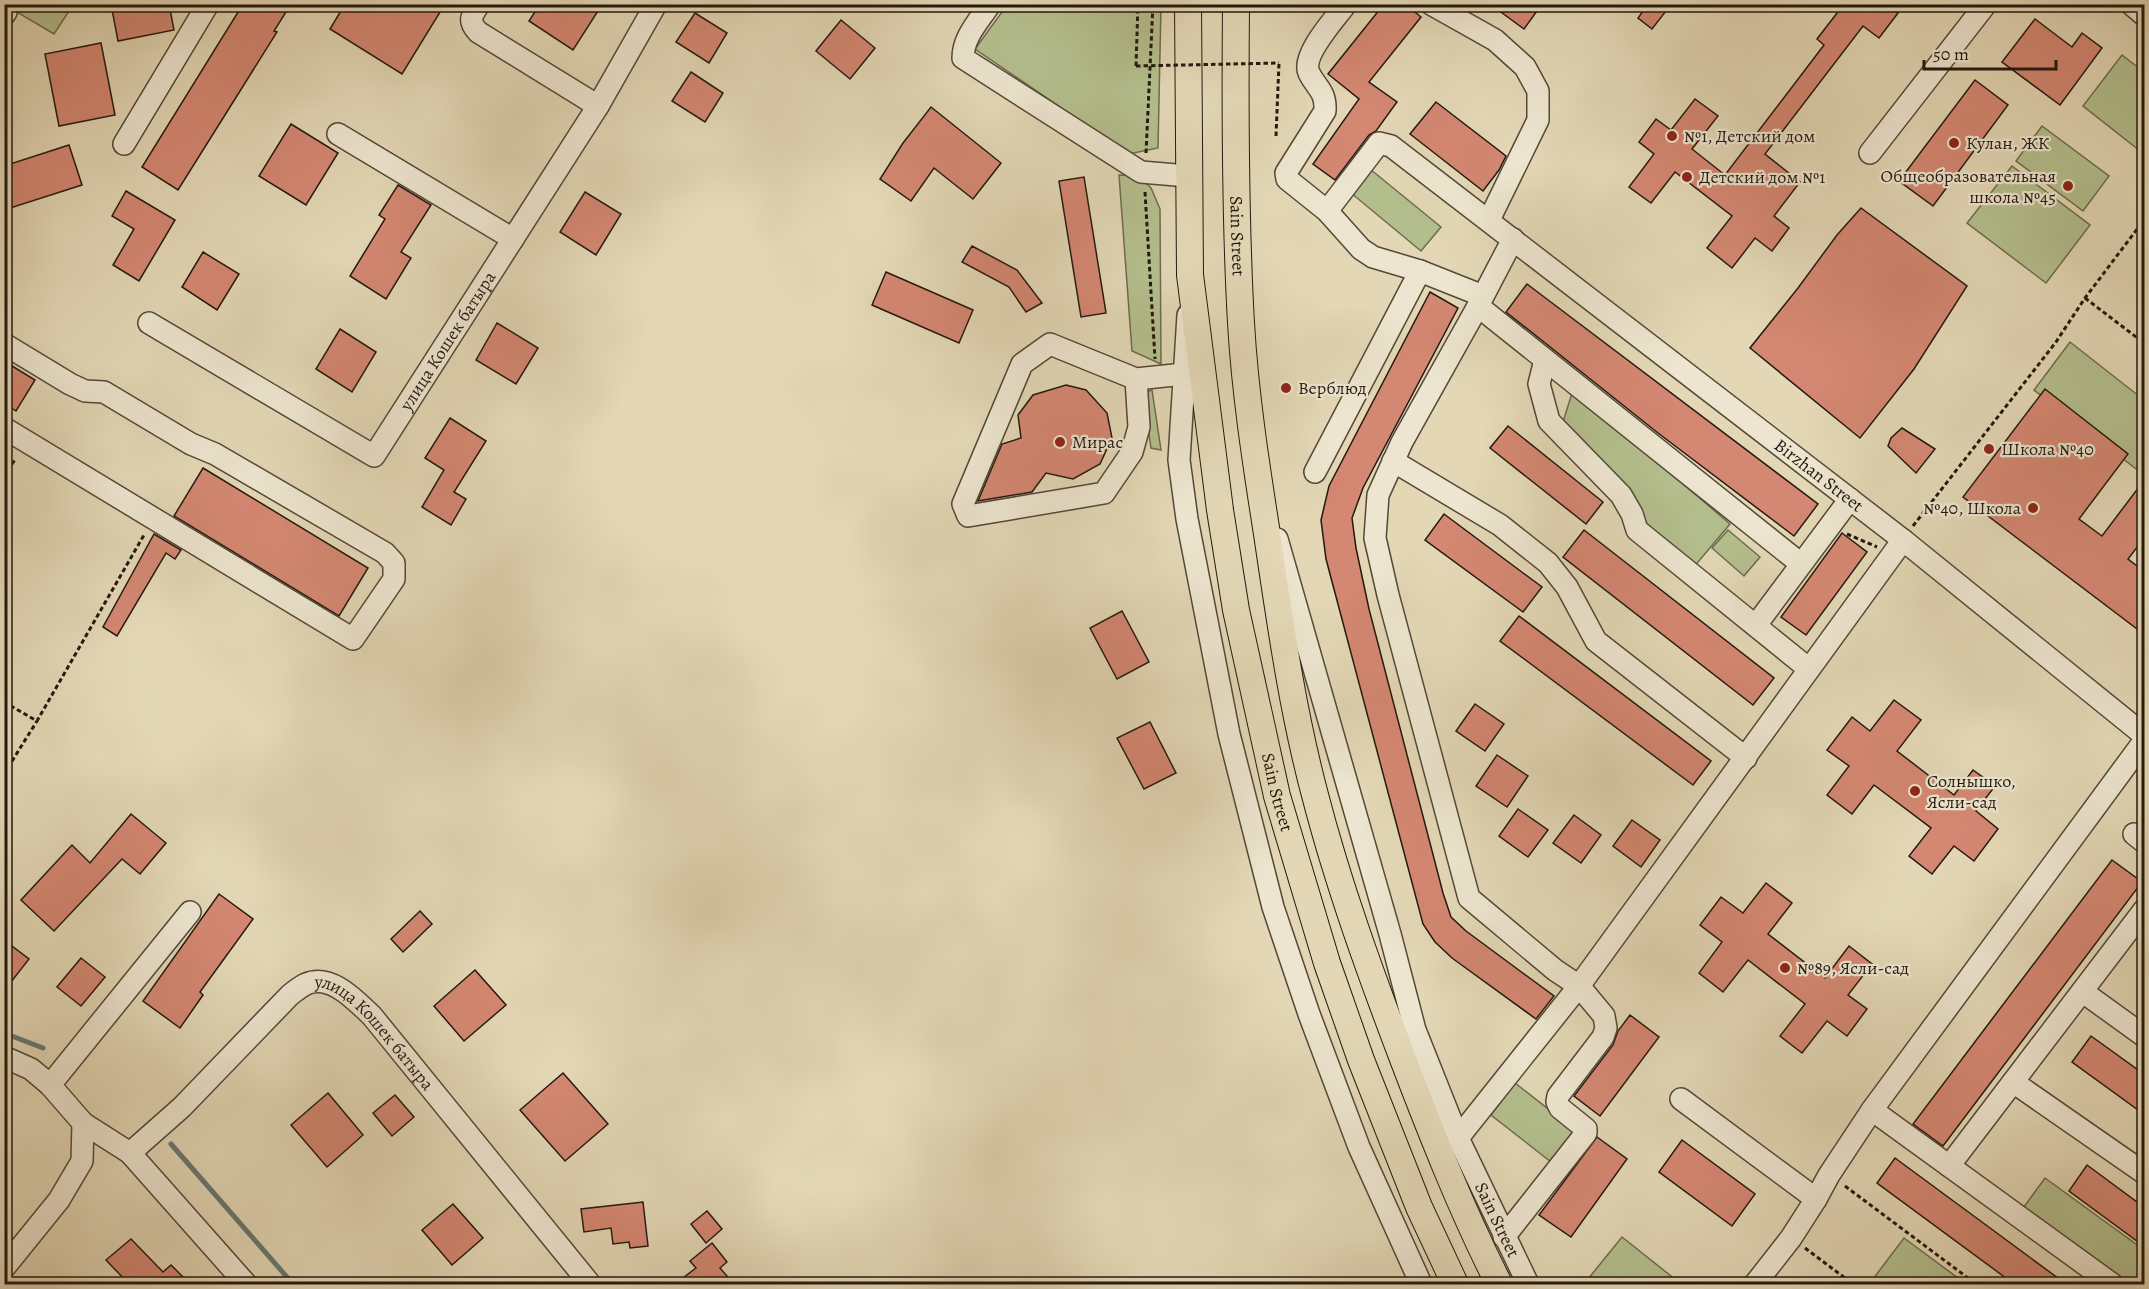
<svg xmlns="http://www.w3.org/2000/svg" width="2149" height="1289" viewBox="0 0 2149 1289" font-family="Alegreya,serif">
<rect width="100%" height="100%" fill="#e3d7b5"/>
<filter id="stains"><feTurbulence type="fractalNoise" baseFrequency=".00333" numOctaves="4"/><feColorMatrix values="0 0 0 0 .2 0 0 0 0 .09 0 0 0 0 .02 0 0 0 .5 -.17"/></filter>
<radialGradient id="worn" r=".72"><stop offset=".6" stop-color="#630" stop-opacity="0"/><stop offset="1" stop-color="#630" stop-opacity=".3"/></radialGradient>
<g fill="#b4be8d" stroke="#6c6c4e" stroke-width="1.5">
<path d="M5 5H73L54 34Z"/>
<path d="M1007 5H1161L1158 148 1129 154 975 49Z"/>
<path d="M2122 55 2144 72V154L2083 106Z"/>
<path d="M2042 126 2109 176 2083 211 2016 161Z"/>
<path d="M2012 166 2090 225 2046 283 1967 223Z"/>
<path d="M1370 169 1441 227 1421 251 1351 193Z"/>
<path d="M1119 175 1139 176 1151 188 1160 209 1161 364 1132 351Z"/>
<path d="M2070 342 2144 400V475L2034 390Z"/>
<path d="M1152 390 1161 450 1151 448 1143 393Z"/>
<path d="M1573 390 1730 524 1693 568 1642 524 1562 425Z"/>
<path d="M1728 530 1760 557 1744 576 1712 548Z"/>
<path d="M1515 1083 1575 1130 1551 1162 1491 1115Z"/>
<path d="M2045 1178 2144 1250V1284H2123L2021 1211Z"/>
<path d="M1622 1237 1681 1284H1584Z"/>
<path d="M1904 1238 1966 1284H1871L1870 1283Z"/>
</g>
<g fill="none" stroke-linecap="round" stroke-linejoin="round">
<g stroke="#687871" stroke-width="5">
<path d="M4 1033 43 1048"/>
<path d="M171 1144 293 1284"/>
</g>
</g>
<g fill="#d48772" stroke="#23190f" stroke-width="1.5">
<path d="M111 4H169L174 30 118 41Z"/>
<path d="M243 4H291L274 31 277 32 178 190 142 167Z"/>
<path d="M345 4H445L402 74 330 29Z"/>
<path d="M540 4H589L598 11 573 50 529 21Z"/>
<path d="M1384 4H1405L1421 17 1369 82 1397 102 1376 131 1369 135 1335 180 1313 164 1359 99 1328 74Z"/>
<path d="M1490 4H1542L1524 29Z"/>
<path d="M1648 4H1657L1666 11 1652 29 1638 18Z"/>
<path d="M1844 4H1887L1898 13 1879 38 1863 26 1765 154 1800 182 1774 216 1789 228 1772 251 1755 238 1732 268 1707 248 1732 216 1675 172 1651 203 1629 187 1654 154 1639 142 1656 119 1671 130 1695 99 1718 116 1692 149 1725 175 1824 45 1817 39Z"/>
<path d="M695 13 727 33 709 63 676 42Z"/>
<path d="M2035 19 2072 47 2082 33 2102 48 2060 105 2002 62Z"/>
<path d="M841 20 875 48 850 79 816 51Z"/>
<path d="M101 43 115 115 59 126 45 54Z"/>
<path d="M691 72 723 93 705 122 672 101Z"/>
<path d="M1975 80 2008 105 1933 206 1899 181Z"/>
<path d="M1436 102 1506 156 1499 170 1483 191 1410 134Z"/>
<path d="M931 107 1001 163 973 199 934 168 911 201 880 179 903 143Z"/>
<path d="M291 124 338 153 306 205 259 176Z"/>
<path d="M69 145 82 185 4 210V166Z"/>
<path d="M1084 177 1106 313 1081 317 1059 181Z"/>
<path d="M398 185 431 205 401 252 411 258 386 299 350 276 385 219 379 215Z"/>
<path d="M126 191 175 220 139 281 113 265 134 229 112 216Z"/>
<path d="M585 192 621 214 596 255 560 232Z"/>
<path d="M1861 208 1967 286 1914 369 1860 438 1750 348 1798 288 1837 235Z"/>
<path d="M972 246 1017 270 1042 303 1026 312 1009 287 962 262Z"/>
<path d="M203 252 239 274 217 310 182 287Z"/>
<path d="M886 272 973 310 959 343 872 305Z"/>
<path d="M1527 284 1818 504 1794 536 1658 433 1506 312Z"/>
<path d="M1430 292 1458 308 1363 488 1352 518 1356 548 1369 609 1443 893 1451 917 1466 931 1554 996 1536 1019 1452 958 1435 942 1423 924 1326 559 1321 520 1329 486Z"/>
<path d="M497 323 538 348 516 384 476 360Z"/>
<path d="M340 329 376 352 352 392 316 369Z"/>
<path d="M4 361 35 380 16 411 4 403Z"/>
<path d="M1066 385 1086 390 1107 413 1112 438 1100 464 1073 479 1046 473 1032 492 978 501 1002 444 1021 438 1018 415 1033 395Z"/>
<path d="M2045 389 2128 454 2079 519 2102 536 2145 479V537L2128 559 2145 572V635L1963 497Z"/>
<path d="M450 418 486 441 454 492 466 499 451 525 422 507 444 470 425 458Z"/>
<path d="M1508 426 1603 502 1586 524 1490 448Z"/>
<path d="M1902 428 1935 449 1916 473 1888 446 1891 438Z"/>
<path d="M203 468 368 568 339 616 174 516Z"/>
<path d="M1444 514 1542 587 1523 612 1425 540Z"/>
<path d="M1584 530 1774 678 1753 705 1563 557Z"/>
<path d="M1842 533 1867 552 1806 635 1781 617Z"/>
<path d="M154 534 181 550 175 559 166 553 117 636 103 627Z"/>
<path d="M1122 611 1149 662 1117 679 1090 628Z"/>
<path d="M1519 616 1711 761 1693 785 1500 641Z"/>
<path d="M1894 700 1921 720 1897 751 1954 795 1973 770 1995 786 1976 811 1998 829 1974 861 1954 846 1932 874 1909 856 1931 828 1874 785 1852 814 1827 795 1849 766 1827 750 1852 717 1870 731Z"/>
<path d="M1475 704 1504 724 1485 751 1456 731Z"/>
<path d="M1150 722 1176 773 1144 789 1117 738Z"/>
<path d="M1497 755 1528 776 1507 807 1476 786Z"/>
<path d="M1518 809 1548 830 1528 857 1499 836Z"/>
<path d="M131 814 166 843 140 874 122 859 54 931 21 900 72 845 90 863Z"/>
<path d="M1574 815 1601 835 1581 863 1553 843Z"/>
<path d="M1632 820 1660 840 1641 867 1613 846Z"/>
<path d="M2112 860 2142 882 1943 1146 1913 1124Z"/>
<path d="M1766 883 1792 903 1768 934 1825 978 1849 946 1872 964 1848 995 1867 1009 1847 1036 1827 1021 1802 1053 1780 1036 1805 1004 1748 960 1723 992 1699 973 1722 942 1700 925 1721 897 1743 913Z"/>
<path d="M219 894 253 919 200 992 203 995 180 1028 143 1001Z"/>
<path d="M420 911 432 924 403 952 391 939Z"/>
<path d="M4 940 29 959 4 991Z"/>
<path d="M81 958 105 977 81 1006 57 987Z"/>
<path d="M475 970 506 1005 464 1041 434 1006Z"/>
<path d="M1630 1015 1659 1037 1600 1116 1574 1096 1613 1045 1618 1031Z"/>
<path d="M2091 1036 2145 1075V1115L2072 1062Z"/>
<path d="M563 1073 608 1124 565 1161 520 1110Z"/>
<path d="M328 1093 363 1135 327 1167 291 1125Z"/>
<path d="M395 1095 414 1117 392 1136 373 1113Z"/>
<path d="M1597 1137 1627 1159 1571 1237 1539 1215Z"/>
<path d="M1682 1140 1755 1194 1732 1226 1659 1172Z"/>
<path d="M1895 1158 2066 1284H2014L1877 1183Z"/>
<path d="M2087 1165 2145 1208V1247L2069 1191Z"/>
<path d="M643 1202 648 1246 630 1248 629 1242 613 1244 611 1228 584 1232 581 1209Z"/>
<path d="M453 1204 483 1238 452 1265 422 1230Z"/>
<path d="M707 1211 722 1229 706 1243 691 1224Z"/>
<path d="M131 1239 163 1272 171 1265 190 1284H129L106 1260Z"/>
<path d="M712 1243 727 1262 720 1268 734 1284H675L696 1268 690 1261Z"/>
</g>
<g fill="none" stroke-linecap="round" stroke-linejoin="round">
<g stroke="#534838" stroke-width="24">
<g id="minor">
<path d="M479 4C472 16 467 20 478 32L598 106"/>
<path d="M990 4C979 21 963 37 963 58L1141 172 1188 176"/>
<path d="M1346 4C1335 19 1301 55 1309 73 1317 89 1326 91 1325 111L1286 173 1287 179 1327 211 1361 249 1373 257 1420 271 1483 296"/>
<path d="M1431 4 1495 40 1525 67 1538 91V120L1489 220"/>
<path d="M2131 4 2144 15"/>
<path d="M4 11 6 12 4 15"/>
<path d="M338 134 513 239"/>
<path d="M124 144 208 4"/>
<path d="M1870 153 1986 4"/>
<path id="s1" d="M1327 211 1379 143 1391 146 1903 540 2144 735"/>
<path d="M1478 306 1801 564"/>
<path d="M1188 315 1179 460 1187 519 1229 734 1273 907 1309 1014 1359 1147 1421 1284"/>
<path id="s2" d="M149 323 374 456 598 106 656 4"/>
<path d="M4 344 70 384 85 391 104 392 191 444 215 454 385 553 394 563V579L353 639 4 428"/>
<path d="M1545 360 1539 384 1549 421 1621 495 1632 514 1637 530 1809 669"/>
<path d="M1136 379 1139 427 1132 452 1104 493 968 516 963 504 1022 364 1050 344 1136 379 1184 374"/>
<path d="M1393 461 1500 525 1548 563 1567 587 1596 641 1746 758"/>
<path d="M1315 472 1420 271"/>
<path id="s3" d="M1277 539 1390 934 1415 1030 1458 1138 1528 1284"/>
<path d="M1756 625 1850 499"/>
<path d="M2134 834 2144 842"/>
<path d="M2083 992 2144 1036"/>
<path d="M4 1057 31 1069 50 1085 83 1123 130 1153 246 1284"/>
<path d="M2013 1082 2144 1173"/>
<path d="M50 1085 190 912"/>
<path d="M1681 1099 1816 1199"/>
<path d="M1872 1110 2112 1284"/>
<path d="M1458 1138 1579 986 1903 540"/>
<path id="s4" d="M130 1153 182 1107 290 995C295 991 300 987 306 984 331 973 356 1001 372 1016L590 1284"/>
<path d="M1949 1166 2144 910"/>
<path d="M1504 1237 1586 1133V1129L1560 1108 1557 1102 1558 1096 1603 1037 1606 1028 1604 1016 1579 986 1555 970 1469 898 1388 595 1375 538 1378 495 1402 442 1478 306 1513 239"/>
<path d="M4 1268 59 1200 82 1161 83 1123"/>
<path d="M1755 1284 1791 1238 1816 1199 1829 1175 1872 1110 2144 741"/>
</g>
</g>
<g stroke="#23190f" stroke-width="28">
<g id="major">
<path id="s5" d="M1188 4 1190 275 1220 510 1236 610 1277 796 1327 963 1361 1060 1419 1207 1455 1284"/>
<path id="s6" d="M1236 4C1235 111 1235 217 1241 323 1245 393 1256 464 1267 534 1280 621 1292 709 1315 795 1338 884 1370 972 1403 1059 1432 1135 1462 1211 1499 1284"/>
</g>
</g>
<g stroke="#23190f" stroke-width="3" stroke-dasharray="4.5 3" stroke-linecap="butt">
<path d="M1136 66 1138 4"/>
<path d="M1276 136 1279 63"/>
<path d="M1146 153 1153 4"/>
<path d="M1145 192 1155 359"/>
<path d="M2085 298 2144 343"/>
<path d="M4 477 16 458"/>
<path d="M1913 526 2056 342 2085 298 2144 220"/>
<path d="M1847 534 1877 547"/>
<path d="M4 702 37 721 144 535"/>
<path d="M4 774 37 721"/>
<path d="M1845 1186 1976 1284"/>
<path d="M1805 1248 1853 1284"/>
</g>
<use href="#minor" stroke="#ede5cf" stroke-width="21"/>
<use href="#major" stroke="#e3d7b5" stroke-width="26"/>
<path stroke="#23190f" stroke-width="3" stroke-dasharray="4.5 3" stroke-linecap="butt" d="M1136 66 1279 63"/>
</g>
<g fill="#8f2418" stroke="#ede5cf" stroke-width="2">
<circle cx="1672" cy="136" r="6"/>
<circle cx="1954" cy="143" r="6"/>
<circle cx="1687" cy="177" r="6"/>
<circle cx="2068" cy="186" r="6"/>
<circle cx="1286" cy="388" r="6"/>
<circle cx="1060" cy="442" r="6"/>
<circle cx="1989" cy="449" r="6"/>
<circle cx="2033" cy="508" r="6"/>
<circle cx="1915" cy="791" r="6"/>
<circle cx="1785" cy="968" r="6"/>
</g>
<g text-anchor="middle" stroke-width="4.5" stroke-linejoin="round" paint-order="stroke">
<g font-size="18" fill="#23190f" stroke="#ede5cf" text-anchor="start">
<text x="1684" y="142">№1, Детский дом</text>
<text x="1966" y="149">Кулан, ЖК</text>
<text x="2056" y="182" text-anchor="end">Общеобразовательная<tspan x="2056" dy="21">школа №45</tspan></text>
<text x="1699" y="183">Детский дом №1</text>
<text x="1298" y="394">Верблюд</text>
<text x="1072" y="448">Мирас</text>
<text x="2001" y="455">Школа №40</text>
<text x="2021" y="514" text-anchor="end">№40, Школа</text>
<text x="1927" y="787">Солнышко,<tspan x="1927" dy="21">Ясли-сад</tspan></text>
<text x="1797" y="974">№89, Ясли-сад</text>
</g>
<g font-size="18" fill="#23190f" stroke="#ede5cf">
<text dy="6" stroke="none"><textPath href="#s6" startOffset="232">Sain Street</textPath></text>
<text dy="6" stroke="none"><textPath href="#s2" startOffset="398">улица Кошек батыра</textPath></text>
<text dy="6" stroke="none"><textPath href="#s1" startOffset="638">Birzhan Street</textPath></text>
<text dy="6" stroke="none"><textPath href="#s5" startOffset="796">Sain Street</textPath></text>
<text dy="6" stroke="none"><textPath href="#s4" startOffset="334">улица Кошек батыра</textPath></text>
<text dy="6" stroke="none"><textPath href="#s3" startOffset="717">Sain Street</textPath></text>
</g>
</g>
<rect width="2149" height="1289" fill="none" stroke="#e3d7b5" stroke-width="24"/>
<rect x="6" y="6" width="2137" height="1277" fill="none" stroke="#23190f" stroke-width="3"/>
<rect x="12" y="12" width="2125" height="1265" fill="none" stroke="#23190f" stroke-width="1.5"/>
<path d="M1924 60v9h132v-9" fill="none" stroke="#23190f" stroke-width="3"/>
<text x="1933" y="60" font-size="18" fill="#23190f" stroke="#ede5cf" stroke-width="4.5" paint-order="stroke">50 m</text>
<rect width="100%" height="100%" filter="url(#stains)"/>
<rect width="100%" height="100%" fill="url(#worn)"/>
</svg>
